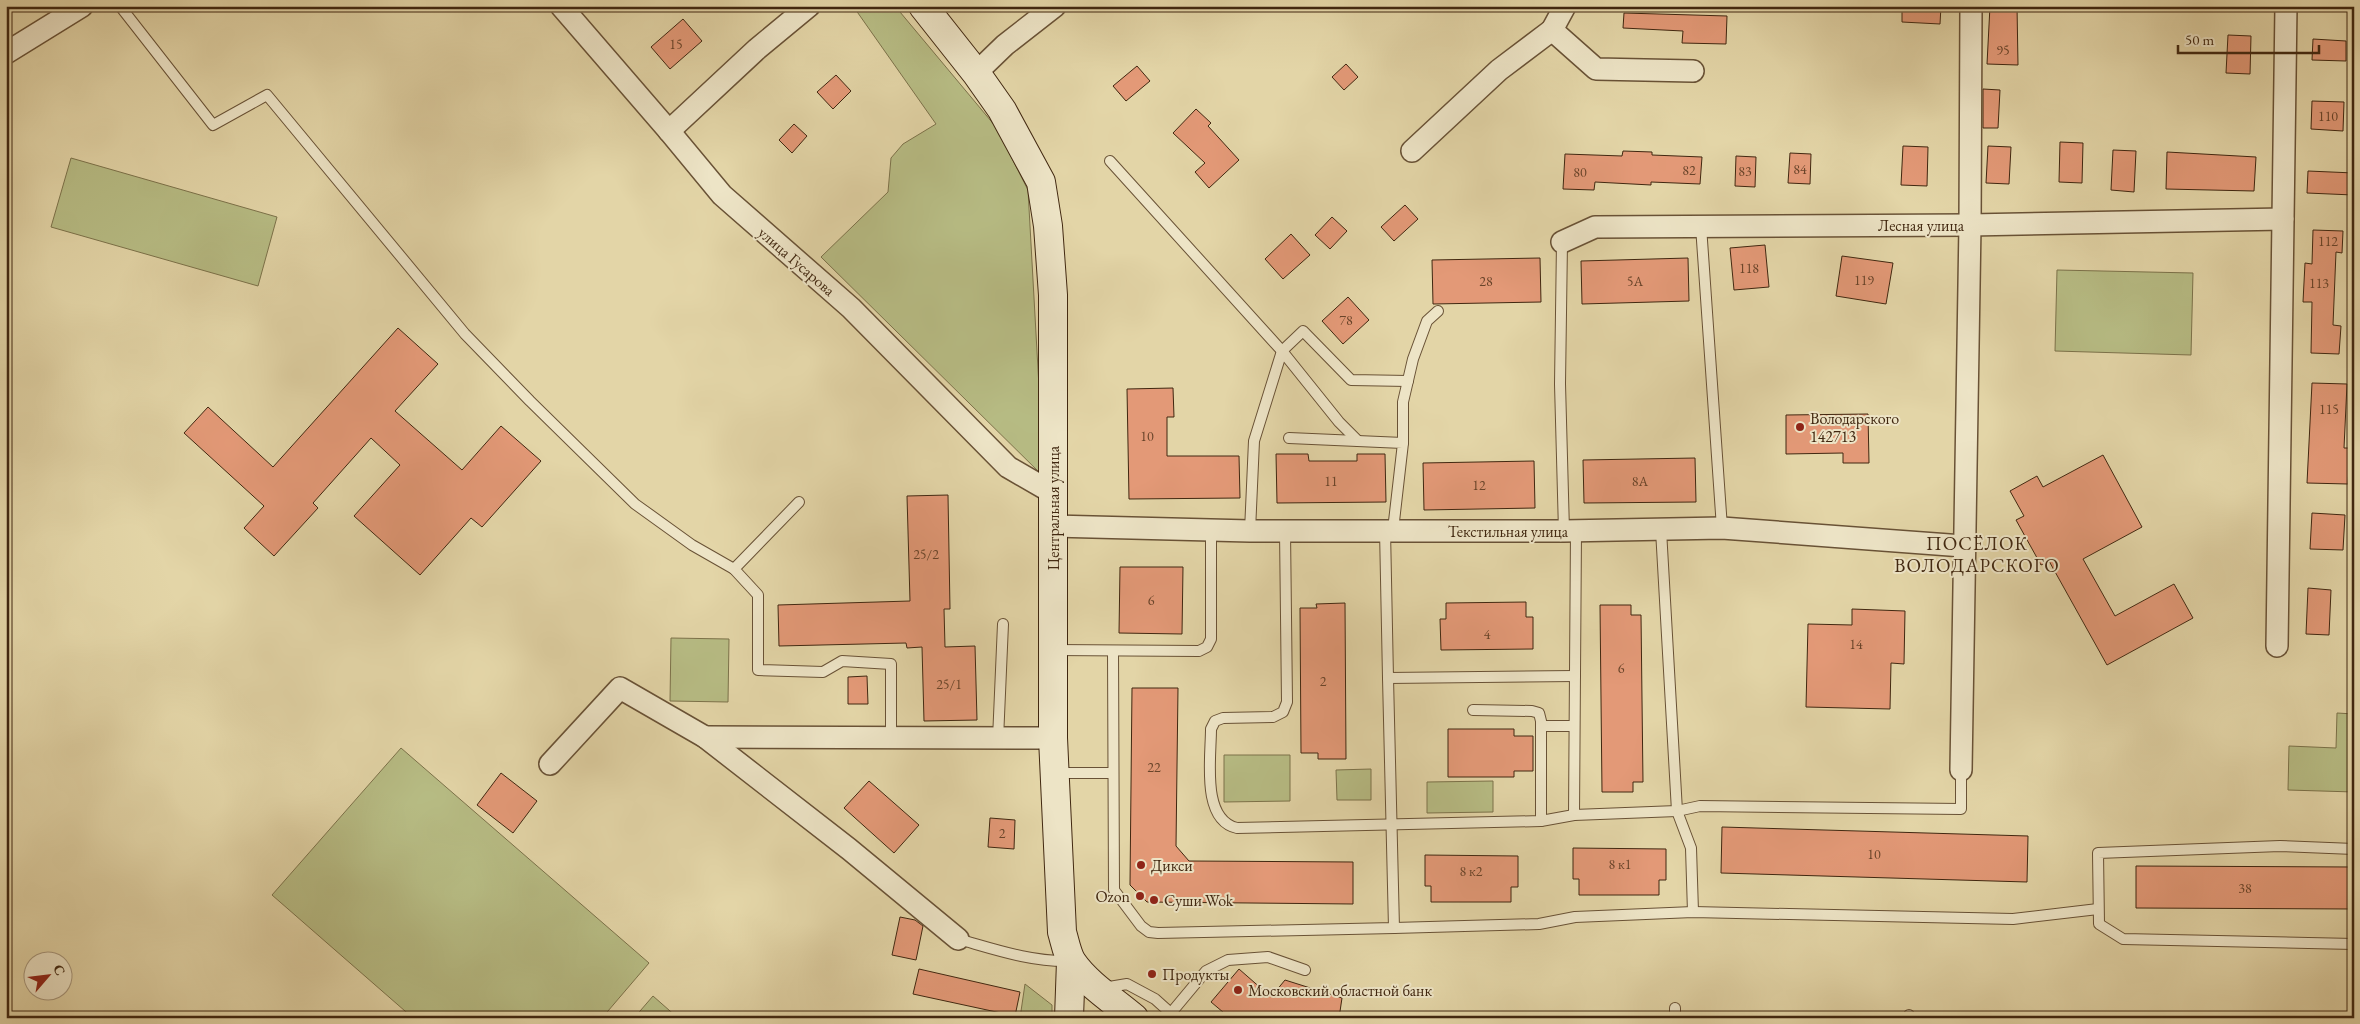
<svg xmlns="http://www.w3.org/2000/svg" width="2360" height="1024" viewBox="0 0 2360 1024" font-family="'EB Garamond',serif">
<rect width="100%" height="100%" fill="#e3d5a7"/>
<filter id="stains"><feTurbulence type="fractalNoise" baseFrequency=".004" numOctaves="4"/><feColorMatrix values="0 0 0 0 .2 0 0 0 0 .09 0 0 0 0 .02 0 0 0 .5 -.17"/></filter>
<radialGradient id="worn" r=".72"><stop offset=".6" stop-color="#630" stop-opacity="0"/><stop offset="1" stop-color="#630" stop-opacity=".3"/></radialGradient>
<g fill="#b7bc84" stroke="#7c724a">
<path d="M853 6H895L996 127 1028 190 1044 477 821 257 888 192 891 158 903 144 936 124Z"/>
<path d="M71 158 277 217 258 286 51 227Z"/>
<path d="M2057 270 2193 273 2191 355 2055 351Z"/>
<path d="M671 638 729 639 728 702 670 701Z"/>
<path d="M2337 713 2354 714V792L2288 790 2289 746 2336 748Z"/>
<path d="M401 748 649 963 602 1018H413L272 895Z"/>
<path d="M1224 755H1290V801L1224 802Z"/>
<path d="M1371 769V800H1337L1336 770Z"/>
<path d="M1493 781V812L1427 813V782Z"/>
<path d="M1025 984 1052 1005V1018H1020Z"/>
<path d="M653 996 678 1018H634Z"/>
</g>
<g fill="#e39977" stroke="#402710">
<path d="M1902 6H1941L1940 24 1902 22Z"/>
<path d="M1990 6H2017L2018 65 1987 64Z"/>
<path d="M1624 13 1727 16 1726 44 1682 43 1683 31 1623 28Z"/>
<path d="M683 19 702 41 670 69 651 47Z"/>
<path d="M2228 35 2251 36 2250 74 2226 73Z"/>
<path d="M2313 39 2346 41V61L2312 60Z"/>
<path d="M1346 64 1358 77 1344 90 1332 77Z"/>
<path d="M1137 66 1150 81 1126 101 1113 86Z"/>
<path d="M836 75 851 91 833 109 817 92Z"/>
<path d="M1983 89 2000 90 1998 128H1983Z"/>
<path d="M2312 101 2344 102 2343 131 2311 129Z"/>
<path d="M1196 109 1211 123 1208 126 1239 160 1209 188 1195 172 1205 163 1173 133Z"/>
<path d="M794 124 807 136 792 153 779 140Z"/>
<path d="M2060 142 2083 143 2082 183 2059 182Z"/>
<path d="M1903 146 1928 147 1927 186 1901 185Z"/>
<path d="M1988 146 2011 147 2009 184 1986 183Z"/>
<path d="M2113 150 2136 151 2134 192 2111 190Z"/>
<path d="M1623 151 1652 152V155L1702 157 1700 184 1651 182V185L1595 182 1594 190 1563 189 1565 154 1622 156Z"/>
<path d="M2167 152 2256 157 2254 191 2166 189Z"/>
<path d="M1790 153 1811 154 1810 184 1788 183Z"/>
<path d="M1736 156 1756 157 1755 187 1735 186Z"/>
<path d="M2308 171 2354 173 2353 195 2307 193Z"/>
<path d="M1405 205 1418 219 1394 241 1381 227Z"/>
<path d="M1332 217 1347 231 1330 249 1315 235Z"/>
<path d="M2313 230 2343 231 2342 253 2336 252 2333 325 2341 326 2339 354 2311 353 2312 302H2303L2305 263 2312 264Z"/>
<path d="M1291 234 1310 255 1283 279 1265 259Z"/>
<path d="M1765 245 1769 287 1734 290 1730 248Z"/>
<path d="M1842 256 1893 263 1886 304 1836 296Z"/>
<path d="M1540 258 1541 302 1433 304 1432 260Z"/>
<path d="M1688 258 1689 301 1582 304 1581 261Z"/>
<path d="M1348 297 1369 320 1343 344 1322 321Z"/>
<path d="M398 328 438 364 395 411 462 470 501 426 541 461 482 527 471 518 420 575 354 516 400 465 371 438 313 503 318 508 274 556 244 528 264 506 184 433 208 407 273 467Z"/>
<path d="M2312 383 2347 384 2344 448H2350L2348 484 2307 483Z"/>
<path d="M1173 388 1174 417H1167V456H1239L1240 498 1129 499 1127 389Z"/>
<path d="M1868 414 1869 463H1843V453L1786 454V415Z"/>
<path d="M1276 454H1308L1309 461H1357V454H1385L1386 502 1277 503Z"/>
<path d="M2103 455 2142 527 2083 559 2115 616 2174 584 2193 618 2107 665 2049 561 2041 565 2016 520 2024 516 2010 491 2037 476 2043 487Z"/>
<path d="M1695 458 1696 502 1584 503 1583 460Z"/>
<path d="M1534 461 1535 508 1424 510 1423 463Z"/>
<path d="M948 495 950 609H944L945 647 975 646 977 720 924 721 922 647 907 648 906 643 779 646 778 605 910 601 907 496Z"/>
<path d="M2312 513 2345 515 2343 550 2310 549Z"/>
<path d="M1120 567H1183L1182 634 1119 633Z"/>
<path d="M2308 588 2331 590 2329 635 2306 634Z"/>
<path d="M1526 602V617H1533V649L1441 650 1440 619H1446V603Z"/>
<path d="M1345 603 1346 759H1318V753H1301L1300 608H1317L1316 604Z"/>
<path d="M1600 605H1631V615H1641L1643 782H1633V792H1602Z"/>
<path d="M1852 609 1905 611 1904 664 1891 663 1890 709 1806 707 1808 624 1852 625Z"/>
<path d="M867 676 868 704H848V677Z"/>
<path d="M1132 688H1178L1176 846 1189 861 1353 862V904L1147 902 1130 885Z"/>
<path d="M1448 729H1514V736H1533V771H1514V777H1448Z"/>
<path d="M501 773 537 801 513 833 477 805Z"/>
<path d="M869 781 919 825 894 853 844 808Z"/>
<path d="M990 818 1015 820 1014 849 988 847Z"/>
<path d="M1722 827 2028 836 2027 882 1721 873Z"/>
<path d="M1573 848 1666 849V880H1659V895H1579V879H1573Z"/>
<path d="M1425 855 1518 856V887H1511V902H1431V886H1425Z"/>
<path d="M2136 866 2354 867V909L2136 908Z"/>
<path d="M900 917 915 920 923 926 916 960 892 955Z"/>
<path d="M919 969 1020 992 1015 1016 913 994Z"/>
<path d="M1239 969 1271 997 1285 980 1342 998 1339 1018H1230L1211 1002Z"/>
</g>
<g fill="none" stroke-linecap="round" stroke-linejoin="round">
<g stroke="#695236" stroke-width="12">
<g id="lane">
<path d="M120 6 213 125 267 95 465 334 530 401 635 504 692 545 734 569"/>
<path d="M1110 161 1282 351 1339 422 1358 441"/>
<path d="M1701 226 1722 528"/>
<path d="M1562 242 1560 384 1564 531"/>
<path d="M1289 438 1403 443 1393 530"/>
<path d="M1403 443V402L1413 359 1427 321 1438 311"/>
<path d="M799 502 734 569 758 595V670L823 672 842 661 891 664V737"/>
<path d="M1385 530 1388 678 1575 676"/>
<path d="M1661 530 1677 811 1691 848 1693 912"/>
<path d="M1250 531 1254 441 1282 351 1303 331 1351 380 1408 381"/>
<path d="M1285 531 1287 702 1283 712 1273 717 1223 718 1215 721 1211 729C1211 758 1201 820 1237 828L1541 821 1574 815"/>
<path d="M1576 531 1574 815 1677 811 1700 806 1961 809V770"/>
<path d="M1054 650 1199 651 1207 647 1211 639V530"/>
<path d="M1113 651 1114 890 1141 926 1149 932 1158 933 1394 928 1388 678"/>
<path d="M1473 710 1532 711 1539 713 1541 721V821"/>
<path d="M1541 726H1574"/>
<path d="M998 739 1003 624"/>
<path d="M1056 773H1113"/>
<path d="M2354 849 2280 846 2098 853 2099 924 2123 939 2354 944"/>
<path d="M1394 928 1539 924 1575 917 1693 912 2013 919 2098 909"/>
<path d="M958 939C994 949 1031 962 1069 961"/>
<path d="M1103 988 1127 984 1155 999 1175 1017"/>
<path d="M1171 1013 1206 971 1228 960 1268 957 1305 970"/>
<path d="M1675 1018V1008"/>
<path d="M1909 1018V1015"/>
</g>
</g>
<g stroke="#695236" stroke-width="24">
<g id="street">
<path d="M561 6 669 131 722 195 851 308 1008 467 1053 493"/>
<path d="M1565 6 1552 30 1596 69 1693 71"/>
<path d="M6 53 82 6"/>
<path d="M976 73 1005 45 1055 6"/>
<path d="M669 131 757 49 809 6"/>
<path d="M1412 151 1499 70 1552 30"/>
<path d="M1562 242 1595 227 1970 225 2283 219"/>
<path d="M1053 526 1250 531H1564L1722 528 1963 546"/>
<path d="M2277 646 2286 6"/>
<path d="M705 737 1053 738"/>
<path d="M550 764 620 688 705 737 849 849 958 939"/>
<path d="M1961 770 1970 225 1971 6"/>
</g>
</g>
<g stroke="#402710" stroke-width="30">
<g id="secondary">
<path d="M923 6 976 73 1002 110 1041 182 1048 226 1053 295V738L1062 932C1065 942 1067 954 1072 962 1087 984 1114 1001 1134 1018"/>
<path d="M1069 1018 1071 961"/>
</g>
</g>
<use href="#lane" stroke="#ede4c6" stroke-width="10"/>
<use href="#street" stroke="#ede4c6" stroke-width="21"/>
<use href="#secondary" stroke="#ede4c6" stroke-width="28"/>
</g>
<g fill="#8f2418" stroke="#ede4c6" stroke-width="2">
<circle cx="1800" cy="427" r="5"/>
<circle cx="1141" cy="865" r="5"/>
<circle cx="1140" cy="896" r="5"/>
<circle cx="1154" cy="900" r="5"/>
<circle cx="1152" cy="974" r="5"/>
<circle cx="1238" cy="990" r="5"/>
</g>
<g text-anchor="middle" stroke-width="4" stroke-linejoin="round" paint-order="stroke">
<g font-size="14" fill="#69442a">
<text x="676" y="49">15</text>
<text x="2003" y="55">95</text>
<text x="2328" y="121">110</text>
<text x="1800" y="174">84</text>
<text x="1689" y="175">82</text>
<text x="1745" y="176">83</text>
<text x="1580" y="177">80</text>
<text x="2328" y="246">112</text>
<text x="1749" y="273">118</text>
<text x="1864" y="285">119</text>
<text x="1486" y="286">28</text>
<text x="1635" y="286">5А</text>
<text x="2319" y="288">113</text>
<text x="1346" y="325">78</text>
<text x="2329" y="414">115</text>
<text x="1147" y="441">10</text>
<text x="1331" y="486">11</text>
<text x="1640" y="486">8А</text>
<text x="1479" y="490">12</text>
<text x="926" y="559">25/2</text>
<text x="1151" y="605">6</text>
<text x="1487" y="639">4</text>
<text x="1856" y="649">14</text>
<text x="1621" y="673">6</text>
<text x="1323" y="686">2</text>
<text x="949" y="689">25/1</text>
<text x="1154" y="772">22</text>
<text x="1002" y="838">2</text>
<text x="1874" y="859">10</text>
<text x="1620" y="869">8 к1</text>
<text x="1471" y="876">8 к2</text>
<text x="2245" y="893">38</text>
</g>
<g font-size="16" fill="#402710" stroke="#ede4c6">
<text x="1921" y="231">Лесная улица</text>
<text transform="translate(797 261) rotate(41)" y="6">улица Гусарова</text>
<text transform="translate(1053 508) rotate(-90)" y="6">Центральная улица</text>
<text x="1508" y="537">Текстильная улица</text>
</g>
<g font-size="16" fill="#402710" stroke="#ede4c6" text-anchor="start">
<text x="1810" y="424">Володарского<tspan x="1810" dy="18">142713</tspan></text>
<text x="1151" y="871">Дикси</text>
<text x="1130" y="902" text-anchor="end">Ozon</text>
<text x="1164" y="906">Суши Wok</text>
<text x="1162" y="980">Продукты</text>
<text x="1248" y="996">Московский областной банк</text>
</g>
<g font-size="19" letter-spacing="1" fill="#402710" stroke="#ede4c6">
<text x="1977" y="550">ПОСЁЛОК<tspan x="1977" dy="22">ВОЛОДАРСКОГО</tspan></text>
</g>
</g>
<rect width="2360" height="1024" fill="none" stroke="#e3d5a7" stroke-width="25"/>
<rect x="8" y="8" width="2345" height="1009" fill="none" stroke="#402710" stroke-width="2.5"/>
<rect x="12" y="12" width="2335" height="999" fill="none" stroke="#402710"/>
<g transform="translate(48 976) rotate(62)"><circle r="24" fill="#ede4c6" stroke="#a8987d"/>
<path d="M0-4L9 19L0 12L-9 19Z" fill="#8f2418"/>
<text y="-8" font-size="14" font-weight="bold" text-anchor="middle" fill="#402710">С</text>
</g>
<path d="M2178 45v8h141v-8" fill="none" stroke="#402710" stroke-width="2.5"/>
<text x="2185" y="45" font-size="15" fill="#402710" stroke="#ede4c6" stroke-width="4" paint-order="stroke">50 m</text>
<rect width="100%" height="100%" filter="url(#stains)"/>
<rect width="100%" height="100%" fill="url(#worn)"/>
</svg>
